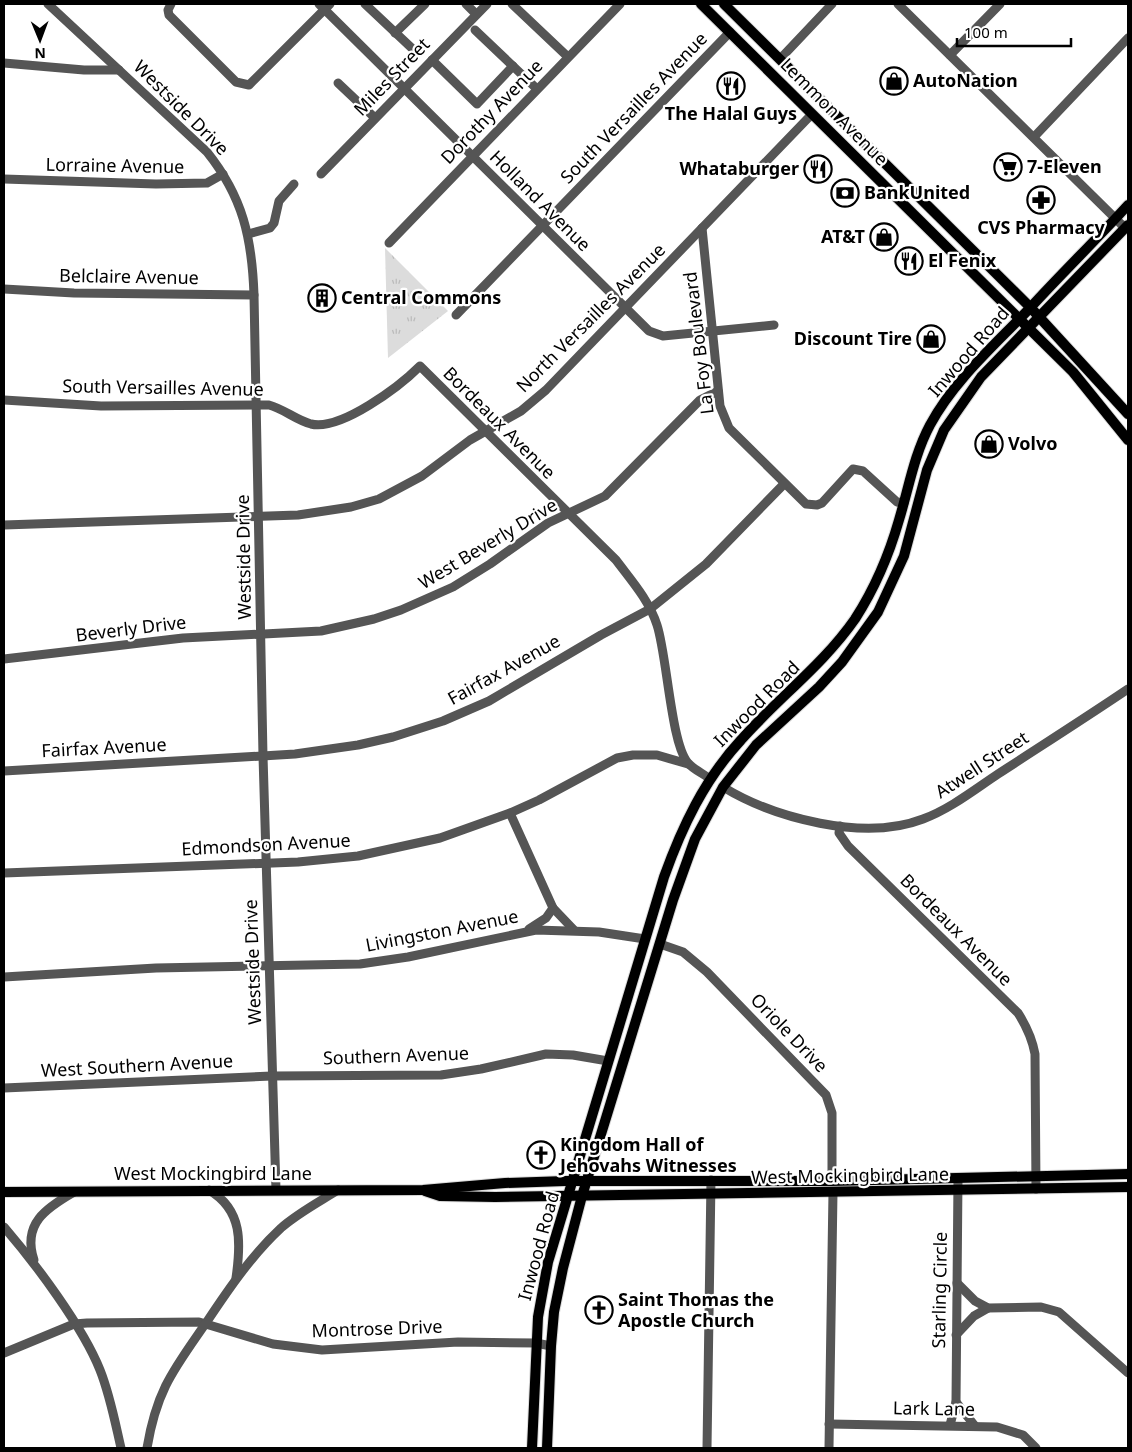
<svg xmlns="http://www.w3.org/2000/svg" width="1132" height="1452" viewBox="0 0 1132 1452" font-family="'Noto Sans',sans-serif">
<defs>
<pattern id="grass-tufts" width="24" height="20" patternUnits="userSpaceOnUse" patternTransform="scale(1.25)"><rect width="24" height="20" fill="#dcdcdc"/><path d="M3 7l-1-3M5 7V3M7 7l1-3M15 17l-1-3M17 17v-4M19 17l1-3" fill="none" stroke="#bbb"/></pattern>
</defs>
<rect width="100%" height="100%" fill="#fff"/>
<path fill="url(#grass-tufts)" d="M385 248 448 311 388 358Z"/>
<g fill="none" stroke-linecap="round" stroke-linejoin="round">
<g stroke="#dbdbdb" stroke-width="12">
<g id="major">
<path d="M701 4 1073 372 1128 440"/>
<path d="M724 4 1030 307 1128 414"/>
<path d="M425 1191 440 1196 495 1197 1128 1187"/>
<path d="M4 1192 423 1190 505 1183 565 1181H832L1128 1174"/>
<path d="M532 1448 538 1317 548 1262 664 877C682 827 704 780 741 740 778 698 823 665 855 619 875 588 889 555 899 520 909 487 914 455 930 425 955 379 995 345 1030 308 1062 273 1096 240 1128 205"/>
<path d="M547 1448 551 1346 554 1312 563 1268 582 1196 673 900 695 839 723 787 756 745 819 687 842 662 878 612 904 556 927 470 944 430 981 377 1128 225"/>
</g>
</g>
<g stroke="#555" stroke-width="9">
<path d="M48 4 207 152C243 197 252 238 254 295L263 756 276 1190"/>
<path d="M171 4 168 10 169 15 236 82 249 85 330 4"/>
<path d="M319 4 649 331 663 336 774 325"/>
<path d="M365 4 417 53"/>
<path d="M466 4 476 14"/>
<path d="M512 4 568 57"/>
<path d="M898 4 1125 228"/>
<path d="M475 30 537 89"/>
<path d="M395 33 425 4"/>
<path d="M950 55 1000 4"/>
<path d="M780 59 832 4"/>
<path d="M432 60 477 104 513 66"/>
<path d="M4 63 84 70H119"/>
<path d="M338 83 375 118"/>
<path d="M1034 137 1128 38"/>
<path d="M321 174 487 4"/>
<path d="M4 179 156 184 207 183 223 174"/>
<path d="M702 228 720 406 729 428 806 504 817 505 822 503 853 469 863 471 897 502 904 503"/>
<path d="M248 234 270 228 274 223 279 201 294 184"/>
<path d="M389 243 620 4"/>
<path d="M4 289 74 293 254 295"/>
<path d="M456 315 730 32"/>
<path d="M4 400 101 406 269 405C284 409 296 420 311 424 341 431 400 386 420 366L616 560C631 580 649 600 657 625 667 655 671 744 688 763 693 769 704 774 710 779"/>
<path d="M4 525 298 515 351 507 379 499 422 476 470 440 521 411 546 390 812 114"/>
<path d="M4 659 183 638 321 631 374 619 401 610 453 587 490 564 548 523 605 496 700 400 718 391"/>
<path d="M4 771 295 754 358 745 393 737 443 721 489 701 601 635 650 609 706 564 784 484"/>
<path d="M723 787C774 818 864 842 923 819 950 809 974 790 998 774 1041 746 1085 718 1128 689"/>
<path d="M510 813 553 908 574 930"/>
<path d="M840 826 839 833 848 846 1018 1013C1027 1027 1032 1038 1035 1054L1036 1189"/>
<path d="M4 873 298 862 358 856 440 838 510 813 539 800 617 758 633 755H657L688 764"/>
<path d="M529 929 546 918 553 908"/>
<path d="M660 944 683 952 707 972 826 1095 832 1113V1181"/>
<path d="M4 977 156 968 360 964 408 957 536 930 599 932 645 939"/>
<path d="M4 1088 272 1076 441 1075 481 1069 546 1054 573 1055 608 1061"/>
<path d="M209 1190C243 1210 241 1243 236 1278"/>
<path d="M4 1227C35 1263 83 1327 100 1370 110 1395 115 1422 121 1448"/>
<path d="M34 1260C22 1224 46 1208 74 1192"/>
<path d="M957 1283 975 1301 988 1308 1041 1307 1059 1312 1128 1373"/>
<path d="M956 1335 974 1316 988 1308"/>
<path d="M4 1353 74 1324 87 1323 199 1322 273 1344 322 1350 458 1342 536 1343 551 1346"/>
<path d="M956 1402 975 1426"/>
<path d="M829 1424 997 1427 1023 1435 1036 1448"/>
<path d="M950 1425 956 1402 958 1179"/>
<path d="M147 1448C157 1388 175 1368 208 1320 230 1287 252 1255 281 1228 298 1213 319 1202 338 1190"/>
<path d="M707 1448 711 1180"/>
<path d="M829 1448 833 1192"/>
</g>
<use href="#major" stroke="#000" stroke-width="10"/>
</g>
<defs>
<g id="shop-ring" transform="scale(1.4375)"><circle r="9.5" fill="#fff" stroke="#000" stroke-width="1.5"/><path d="M-5-2.5h2.3a2.7 3.5 0 0 1 5.4 0H5L5.5 6h-11ZM-1.5-2.5h3a1.5 2.3 0 0 0-3 0Z" fill="#000"/></g>
<g id="restaurant-ring" transform="scale(1.4375)"><circle r="9.5" fill="#fff" stroke="#000" stroke-width="1.5"/><path d="M-5-6h1v4h1v-4h1v4h1v-4h1v5L-1.5 .5V6h-2V.5L-5-1ZM5-6V6H3V1.5H1.5Q1.5-4 5-6Z" fill="#000"/></g>
<g id="supermarket-ring" transform="scale(1.4375)"><circle r="9.5" fill="#fff" stroke="#000" stroke-width="1.5"/><path d="M-6-5.5h2.5l.6 2H6L4.5 2H-2.5L-4.4-4H-6ZM-1.5 3.2a1.3 1.3 0 1 0 .1 0ZM3 3.2a1.3 1.3 0 1 0 .1 0Z" fill="#000"/></g>
<g id="bank-ring" transform="scale(1.4375)"><circle r="9.5" fill="#fff" stroke="#000" stroke-width="1.5"/><path d="M-6-4H6V4H-6ZM0-2.3a2.3 2.3 0 1 0 0 4.6a2.3 2.3 0 1 0 0-4.6Z" fill="#000"/></g>
<g id="pharmacy-ring" transform="scale(1.4375)"><circle r="9.5" fill="#fff" stroke="#000" stroke-width="1.5"/><path d="M-2-6h4v4h4v4h-4v4h-4v-4h-4v-4h4Z" fill="#000"/></g>
<g id="building-ring" transform="scale(1.4375)"><circle r="9.5" fill="#fff" stroke="#000" stroke-width="1.5"/><path d="M-4-6H4V6H1V3H-1V6H-4ZM-2.5-4.3h1.7v1.8h-1.7ZM.8-4.3h1.7v1.8H.8ZM-2.5-1h1.7V.8h-1.7ZM.8-1h1.7V.8H.8Z" fill="#000"/></g>
<g id="church-ring" transform="scale(1.4375)"><circle r="9.5" fill="#fff" stroke="#000" stroke-width="1.5"/><path d="M-1.2-6h2.4v3.5h3.3v2.4h-3.3V6h-2.4V-.1h-3.3v-2.4h3.3Z" fill="#000"/></g>
</defs>
<g fill-rule="evenodd">
<use href="#shop-ring" x="894" y="81"/>
<use href="#restaurant-ring" x="731" y="86"/>
<use href="#supermarket-ring" x="1008" y="167"/>
<use href="#restaurant-ring" x="818" y="169"/>
<use href="#bank-ring" x="845" y="193"/>
<use href="#pharmacy-ring" x="1041" y="200"/>
<use href="#shop-ring" x="884" y="237"/>
<use href="#restaurant-ring" x="909" y="261"/>
<use href="#building-ring" x="322" y="298"/>
<use href="#shop-ring" x="931" y="339"/>
<use href="#shop-ring" x="989" y="444"/>
<use href="#church-ring" x="541" y="1155"/>
<use href="#church-ring" x="599" y="1310"/>
</g>
<g text-anchor="middle" stroke-width="4.5" stroke-linejoin="round" paint-order="stroke">
<g font-size="18" fill="#000" stroke="#fff">
<text transform="translate(392 77) rotate(-46)" y="6">Miles Street</text>
<text transform="translate(181 108) rotate(45)" y="6">Westside Drive</text>
<text transform="translate(634 108) rotate(-46)" y="6">South Versailles Avenue</text>
<text transform="translate(492 112) rotate(-46)" y="6">Dorothy Avenue</text>
<text transform="translate(834 112) rotate(45)" y="6">Lemmon Avenue</text>
<text transform="translate(115 166) rotate(1)" y="6">Lorraine Avenue</text>
<text transform="translate(540 201) rotate(45)" y="6">Holland Avenue</text>
<text transform="translate(129 277) rotate(1)" y="6">Belclaire Avenue</text>
<text transform="translate(591 318) rotate(-45)" y="6">North Versailles Avenue</text>
<text transform="translate(699 343) rotate(-97)" y="6">La Foy Boulevard</text>
<text transform="translate(969 352) rotate(-49)" y="6">Inwood Road</text>
<text transform="translate(163 388) rotate(1)" y="6">South Versailles Avenue</text>
<text transform="translate(499 423) rotate(45)" y="6">Bordeaux Avenue</text>
<text transform="translate(488 544) rotate(-31)" y="6">West Beverly Drive</text>
<text transform="translate(244 557) rotate(-91)" y="6">Westside Drive</text>
<text transform="translate(131 629) rotate(-7)" y="6">Beverly Drive</text>
<text transform="translate(504 670) rotate(-29)" y="6">Fairfax Avenue</text>
<text transform="translate(757 704) rotate(-45)" y="6">Inwood Road</text>
<text transform="translate(104 748) rotate(-3)" y="6">Fairfax Avenue</text>
<text transform="translate(982 765) rotate(-33)" y="6">Atwell Street</text>
<text transform="translate(266 845) rotate(-3)" y="6">Edmondson Avenue</text>
<text transform="translate(956 930) rotate(45)" y="6">Bordeaux Avenue</text>
<text transform="translate(442 931) rotate(-11)" y="6">Livingston Avenue</text>
<text transform="translate(253 962) rotate(-92)" y="6">Westside Drive</text>
<text transform="translate(789 1033) rotate(46)" y="6">Oriole Drive</text>
<text transform="translate(396 1056) rotate(-2)" y="6">Southern Avenue</text>
<text transform="translate(137 1066) rotate(-3)" y="6">West Southern Avenue</text>
<text x="213" y="1180">West Mockingbird Lane</text>
<text transform="translate(850 1176) rotate(-1)" y="6">West Mockingbird Lane</text>
<text transform="translate(539 1246) rotate(-75)" y="6">Inwood Road</text>
<text transform="translate(940 1290) rotate(-89)" y="6">Starling Circle</text>
<text transform="translate(377 1329) rotate(-2)" y="6">Montrose Drive</text>
<text transform="translate(934 1409) rotate(1)" y="6">Lark Lane</text>
</g>
<g font-size="18" font-weight="bold" fill="#000" stroke="#fff" text-anchor="start">
<text x="913" y="87">AutoNation</text>
<text x="731" y="120" text-anchor="middle">The Halal Guys</text>
<text x="1027" y="173">7-Eleven</text>
<text x="799" y="175" text-anchor="end">Whataburger</text>
<text x="864" y="199">BankUnited</text>
<text x="1041" y="234" text-anchor="middle">CVS Pharmacy</text>
<text x="865" y="243" text-anchor="end">AT&amp;T</text>
<text x="928" y="267">El Fenix</text>
<text x="341" y="304">Central Commons</text>
<text x="912" y="345" text-anchor="end">Discount Tire</text>
<text x="1008" y="450">Volvo</text>
<text x="560" y="1151">Kingdom Hall of<tspan x="560" dy="21">Jehovahs Witnesses</tspan></text>
<text x="618" y="1306">Saint Thomas the<tspan x="618" dy="21">Apostle Church</tspan></text>
</g>
</g>
<rect width="1132" height="1452" fill="none" stroke="#000000" stroke-width="10"/>
<g transform="translate(40 40) rotate(179)" stroke="#ffffff" stroke-width="4" paint-order="stroke">
<path d="M0-4L9 19L0 12L-9 19Z" fill="#000000"/>
<text y="-8" font-size="14" font-weight="bold" text-anchor="middle" fill="#000000">N</text>
</g>
<path d="M957 38v8h114v-8" fill="none" stroke="#000000" stroke-width="2.5"/>
<text x="964" y="38" font-size="15" fill="#000000" stroke="#ffffff" stroke-width="4" paint-order="stroke">100 m</text>
</svg>
